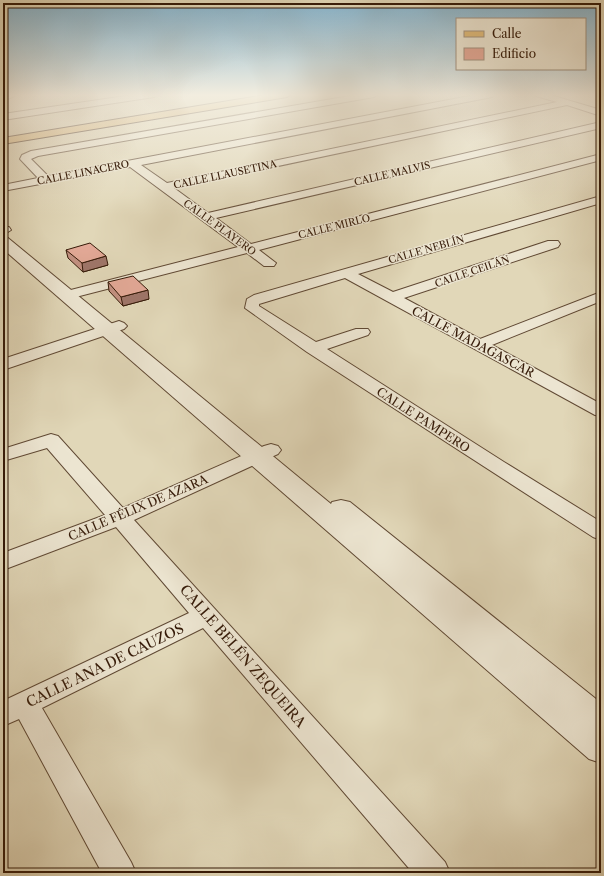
<svg xmlns="http://www.w3.org/2000/svg" width="604" height="876" viewBox="0 0 604 876" font-family="'Libre Caslon Text',serif">
<rect width="100%" height="100%" fill="#e1d7b8"/>
<filter id="stains"><feTurbulence type="fractalNoise" baseFrequency=".005" numOctaves="4"/><feColorMatrix values="0 0 0 0 .2 0 0 0 0 .09 0 0 0 0 .02 0 0 0 .5 -.17"/></filter>
<radialGradient id="worn" r=".72"><stop offset=".6" stop-color="#630" stop-opacity="0"/><stop offset="1" stop-color="#630" stop-opacity=".3"/></radialGradient>
<g fill="none" stroke-linecap="round" stroke-linejoin="round">
<g stroke="#604934" stroke-width="2">
<g id="minor">
<path d="M7 94H19L3 101V95Z"/>
<path d="M139 94H158L154 97 3 120V114Z"/>
<path d="M361 94H378L374 97 38 156 31 159 48 176 480 94H496L492 97 141 165 167 183 557 102 536 96 535 94H547L601 110V116L567 105 174 188 208 213 601 122V128L216 218 251 244 601 154V160L259 250 276 263 274 266H264L247 253 68 299 63 298 61 295 63 292 238 247 130 167 3 191V185L38 178 20 159 22 155 31 151Z"/>
<path d="M601 196V203L358 274 393 292 548 241H558L560 244 558 247 404 298 480 339 601 292V301L492 345 601 404V416L595 415 345 278 259 304V306L316 342 356 329H368L370 332 368 335 327 349 504 462 601 522V540L593 537 307 352 245 308 247 299 254 295Z"/>
<path d="M3 227H9L11 230 3 235Z"/>
<path d="M119 321 124 323 127 326 124 329 3 370V359Z"/>
<path d="M51 434 58 436 123 508 264 446 271 444 278 446 281 450 278 454 134 520 445 862 450 873H413L203 628 42 708 131 862 136 873H102L19 719 3 726V701L189 613 116 527 3 570V553L105 515 47 448 3 461V449Z"/>
</g>
</g>
<g stroke="#604934" stroke-width="2">
<path id="tertiary" d="M3 237 8 238 331 504 332 502 341 500 350 502 601 703V763L589 759 3 249Z"/>
</g>
<g stroke="#351a08" stroke-width="2">
<path id="primary" d="M271 94H292L287 97 3 144V138Z"/>
</g>
<use href="#minor" fill="#ece5d1" fill-rule="evenodd"/>
<use href="#tertiary" fill="#ece5d1" fill-rule="evenodd"/>
<use href="#primary" fill="#e0bc7c" fill-rule="evenodd"/>
</g>
<g fill="#c39182" stroke="#351a08">
<path d="M66 250 108 265 83 272 68 258Z"/>
<path d="M108 282 149 299 123 306 109 291Z"/>
</g>
<g fill="#9f766a" stroke="#351a08">
<path d="M106 256 108 265 83 272 82 263Z"/>
<path d="M148 290 149 299 123 306 121 297Z"/>
</g>
<g fill="#e3a997" stroke="#351a08">
<path d="M90 243 106 256 82 263 66 250Z"/>
<path d="M133 276 148 290 121 297 108 282Z"/>
</g>
<linearGradient id="sky" x2="0" y2="1"><stop stop-color="#86b6d1"/><stop offset="0.44" stop-color="#f2eddf"/><stop offset="1" stop-color="#f2eddf" stop-opacity="0"/></linearGradient>
<rect width="604" height="216" fill="url(#sky)"/>
<g text-anchor="middle" stroke-width="3" stroke-linejoin="round" paint-order="stroke">
<g font-size="10" fill="#351a08" stroke="#ece5d1">
<text transform="translate(83 172) rotate(-11)" y="4">CALLE LINACERO</text>
<text transform="translate(392 173) rotate(-13)" y="4">CALLE MALVIS</text>
<text transform="translate(225 174) rotate(-12)" y="4">CALLE LLAUSETINA</text>
<text transform="translate(334 226) rotate(-14)" y="4">CALLE MIRLO</text>
<text transform="translate(220 227) rotate(36)" y="4">CALLE PLAYERO</text>
<text transform="translate(426 249) rotate(-16)" y="4">CALLE NEBLÍN</text>
<text transform="translate(472 271) rotate(-19)" y="4">CALLE CEILÁN</text>
</g>
<g font-size="12" fill="#351a08" stroke="#ece5d1">
<text transform="translate(473 342) rotate(28)" y="4">CALLE MADAGASCAR</text>
<text transform="translate(423 420) rotate(33)" y="4">CALLE PAMPERO</text>
<text transform="translate(138 508) rotate(-23)" y="4">CALLE FÉLIX DE AZARA</text>
</g>
<g font-size="14" fill="#351a08" stroke="#ece5d1">
<text transform="translate(243 656) rotate(49)" y="5">CALLE BELÉN ZEQUEIRA</text>
<text transform="translate(105 665) rotate(-26)" y="5">CALLE ANA DE CAUZOS</text>
</g>
</g>
<rect width="604" height="876" fill="none" stroke="#e1d7b8" stroke-width="16"/>
<rect x="4" y="4" width="596" height="868" fill="none" stroke="#351a08" stroke-width="2"/>
<rect x="8" y="8" width="588" height="860" fill="none" stroke="#351a08"/>
<rect x="456" y="18" width="130" height="52" fill="#ece5d1" stroke="#a39481"/>
<rect x="464" y="31" width="20" height="6" fill="#e0bc7c" stroke="#a39481"/>
<text x="492" y="38" font-size="12" fill="#351a08">Calle</text>
<rect x="464" y="48" width="20" height="12" fill="#e3a997" stroke="#a39481"/>
<text x="492" y="58" font-size="12" fill="#351a08">Edificio</text>
<rect width="100%" height="100%" filter="url(#stains)"/>
<rect width="100%" height="100%" fill="url(#worn)"/>
</svg>
